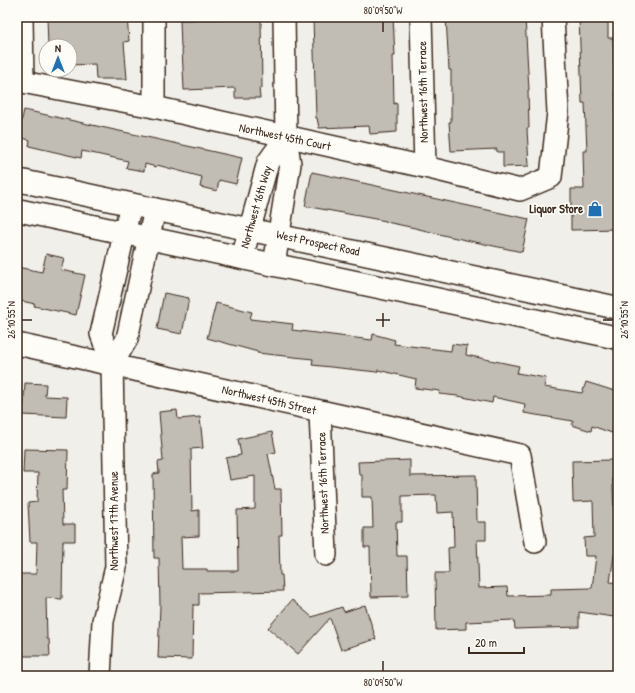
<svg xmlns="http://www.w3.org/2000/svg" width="635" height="693" viewBox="0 0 635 693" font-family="'Patrick Hand',sans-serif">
<rect width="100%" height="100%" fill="#f1efea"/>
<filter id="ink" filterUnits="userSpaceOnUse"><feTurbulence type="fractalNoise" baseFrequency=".025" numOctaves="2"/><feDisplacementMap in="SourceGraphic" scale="8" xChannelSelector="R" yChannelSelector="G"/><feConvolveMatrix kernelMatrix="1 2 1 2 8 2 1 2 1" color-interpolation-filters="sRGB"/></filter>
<g filter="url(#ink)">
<g fill="#c1bcb4" stroke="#3b2a1e">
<path d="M47 17H127L129 41 124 42 127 79H96L95 64 70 65V46H48Z"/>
<path d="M234 17H261L262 88H259L260 98H235V88L184 90 182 48H181L180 20 234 19Z"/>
<path d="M369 17H393L395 56H393L394 104 397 103V132L370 134 369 126 319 128 317 118H316L313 18H339L340 19Z"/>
<path d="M446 17H525L529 90H528L529 128H527L529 166 503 167V152H497V149L451 151 449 122H451V70H449Z"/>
<path d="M579 17H608V38H613L616 112H618V142H616L618 229 571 230V189H584L583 151H587L585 103H582Z"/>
<path d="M24 110 242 158 236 184 219 180 217 191 200 187 202 177 157 165 156 167 145 164 144 171 126 168 128 161 82 151 81 158 29 146 30 140 18 137Z"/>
<path d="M312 172 529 219 522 252 447 236 415 228 386 222V221L305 206Z"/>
<path d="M46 254 64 258 61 270 85 275 76 315 34 306 35 304 17 300V267L42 272Z"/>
<path d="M164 293 189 298 182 334 157 329Z"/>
<path d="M216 303 252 312 250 319 293 324 292 330 372 340 373 334 395 340 394 344 451 351 452 344 467 346 466 355 519 366 517 373 546 378 544 387 582 393 586 382 618 392V414L612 433 592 426 591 431 572 425 573 421 524 413 525 404 493 397 492 403 458 396 439 394 440 391 415 388 416 379 378 370 377 372 312 365 313 359 257 353 258 352 207 338Z"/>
<path d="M25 383 46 384 45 396 67 397 66 417 23 415Z"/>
<path d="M177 410 178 419 200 417 203 448 191 449 192 511 199 510V536L181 537 182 569H207V571H238L237 510 255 509V476L230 480 226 458 241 455 238 439 272 432 276 452 268 454 275 489H281L282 535H279L280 575H282L283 591 199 593V605H193L192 659 158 658 160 605 159 558H154L153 474 159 473 158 462 163 461 159 412Z"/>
<path d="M24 449 68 450 67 490H62L63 524H75V541H63L62 599 46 598 47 639H49L50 656H17V609H20V574H36L37 542H30L28 503 37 502 38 473H23Z"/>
<path d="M410 460V476L476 475 477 522H486V540H477L479 588 507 587 508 596 551 595V589L592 588 596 556H585L584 538 594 537 593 501 573 502 572 461 612 460 614 515H618V555H614L610 582 618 583V604H616L614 617 579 612V627L515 629 514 620 466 622V629L436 630 435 573H449L448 548 454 547 453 512 437 513 436 495 402 496V522H396L397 556H407L408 596 371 597 370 547H364V528H373L372 497H362V475H359L358 462Z"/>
<path d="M292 600 312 617 342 607 344 612 365 605 376 639 341 650 330 618 298 654 268 628Z"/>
</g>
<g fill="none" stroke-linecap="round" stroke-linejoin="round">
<g stroke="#3b2a1e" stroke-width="24">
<g id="street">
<path d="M22 17 23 82"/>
<path d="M154 17V107"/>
<path d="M421 17 425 167"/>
<path d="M17 81 154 107 425 167 520 190 551 177 558 112 553 17"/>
<path d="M242 258 268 162 286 137"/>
<path d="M274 265 290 164 286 137 284 17"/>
<path d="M17 344 520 455 535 542"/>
<path d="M112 364 127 339 155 209"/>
<path d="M320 412 326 555"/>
<path d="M100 676 103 621 116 567 112 364 101 334 131 204"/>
</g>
</g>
<g stroke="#3b2a1e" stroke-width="25">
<g id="secondary">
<path d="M17 180 618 308"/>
<path d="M17 210 618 338"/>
</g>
</g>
<use href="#street" stroke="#fdfcf7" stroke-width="21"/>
<use href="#secondary" stroke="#fdfcf7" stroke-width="22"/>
</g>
</g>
<path fill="none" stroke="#3b2a1e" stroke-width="1.5" d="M383 22V32M383 313V327M22 320H32M376 320H390M603 320H613M383 661V671"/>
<defs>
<g id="shop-bare" transform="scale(1.2)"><path d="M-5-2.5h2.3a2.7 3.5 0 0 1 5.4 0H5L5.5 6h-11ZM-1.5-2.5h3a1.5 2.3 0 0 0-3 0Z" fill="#1f6fb2" stroke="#fdfcf7" stroke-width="2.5" paint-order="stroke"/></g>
</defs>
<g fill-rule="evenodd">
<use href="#shop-bare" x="595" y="209"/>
</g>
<g text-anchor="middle" stroke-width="3.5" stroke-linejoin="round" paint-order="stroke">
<g font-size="12" fill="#3b2a1e" stroke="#fdfcf7">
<text transform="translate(423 92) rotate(-91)" y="4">Northwest 16th Terrace</text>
<text transform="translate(285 137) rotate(12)" y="4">Northwest 45th Court</text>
<text transform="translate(256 207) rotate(-74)" y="4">Northwest 16th Way</text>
<text transform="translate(318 243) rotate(12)" y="4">West Prospect Road</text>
<text transform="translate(269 400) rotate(13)" y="4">Northwest 45th Street</text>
<text transform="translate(323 483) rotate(-92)" y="4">Northwest 16th Terrace</text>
<text transform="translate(114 521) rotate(-90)" y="4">Northwest 17th Avenue</text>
</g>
<g font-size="12" font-weight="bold" fill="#3b2a1e" stroke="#fdfcf7" text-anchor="end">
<text x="583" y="213">Liquor Store</text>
</g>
</g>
<rect width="635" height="693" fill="none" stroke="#fdfcf7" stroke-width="44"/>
<g transform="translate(58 58)"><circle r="19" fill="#fdfcf7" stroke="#afa8a0"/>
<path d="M0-3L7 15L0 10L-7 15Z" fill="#1f6fb2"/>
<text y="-6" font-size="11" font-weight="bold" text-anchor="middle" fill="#3b2a1e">N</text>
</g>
<path d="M469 647v6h55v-6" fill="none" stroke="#3b2a1e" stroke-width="2"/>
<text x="475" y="647" font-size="12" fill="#3b2a1e" stroke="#fdfcf7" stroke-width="3" paint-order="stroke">20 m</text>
<rect x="22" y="22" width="591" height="649" fill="none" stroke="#3b2a1e" stroke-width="1.5"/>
<g font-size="10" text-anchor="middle" fill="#3b2a1e">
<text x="383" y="14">80°09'50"W</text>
<text transform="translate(11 320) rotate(-90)" y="4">26°10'55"N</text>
<text transform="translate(624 320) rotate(-90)" y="4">26°10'55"N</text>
<text x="383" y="686">80°09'50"W</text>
</g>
</svg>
